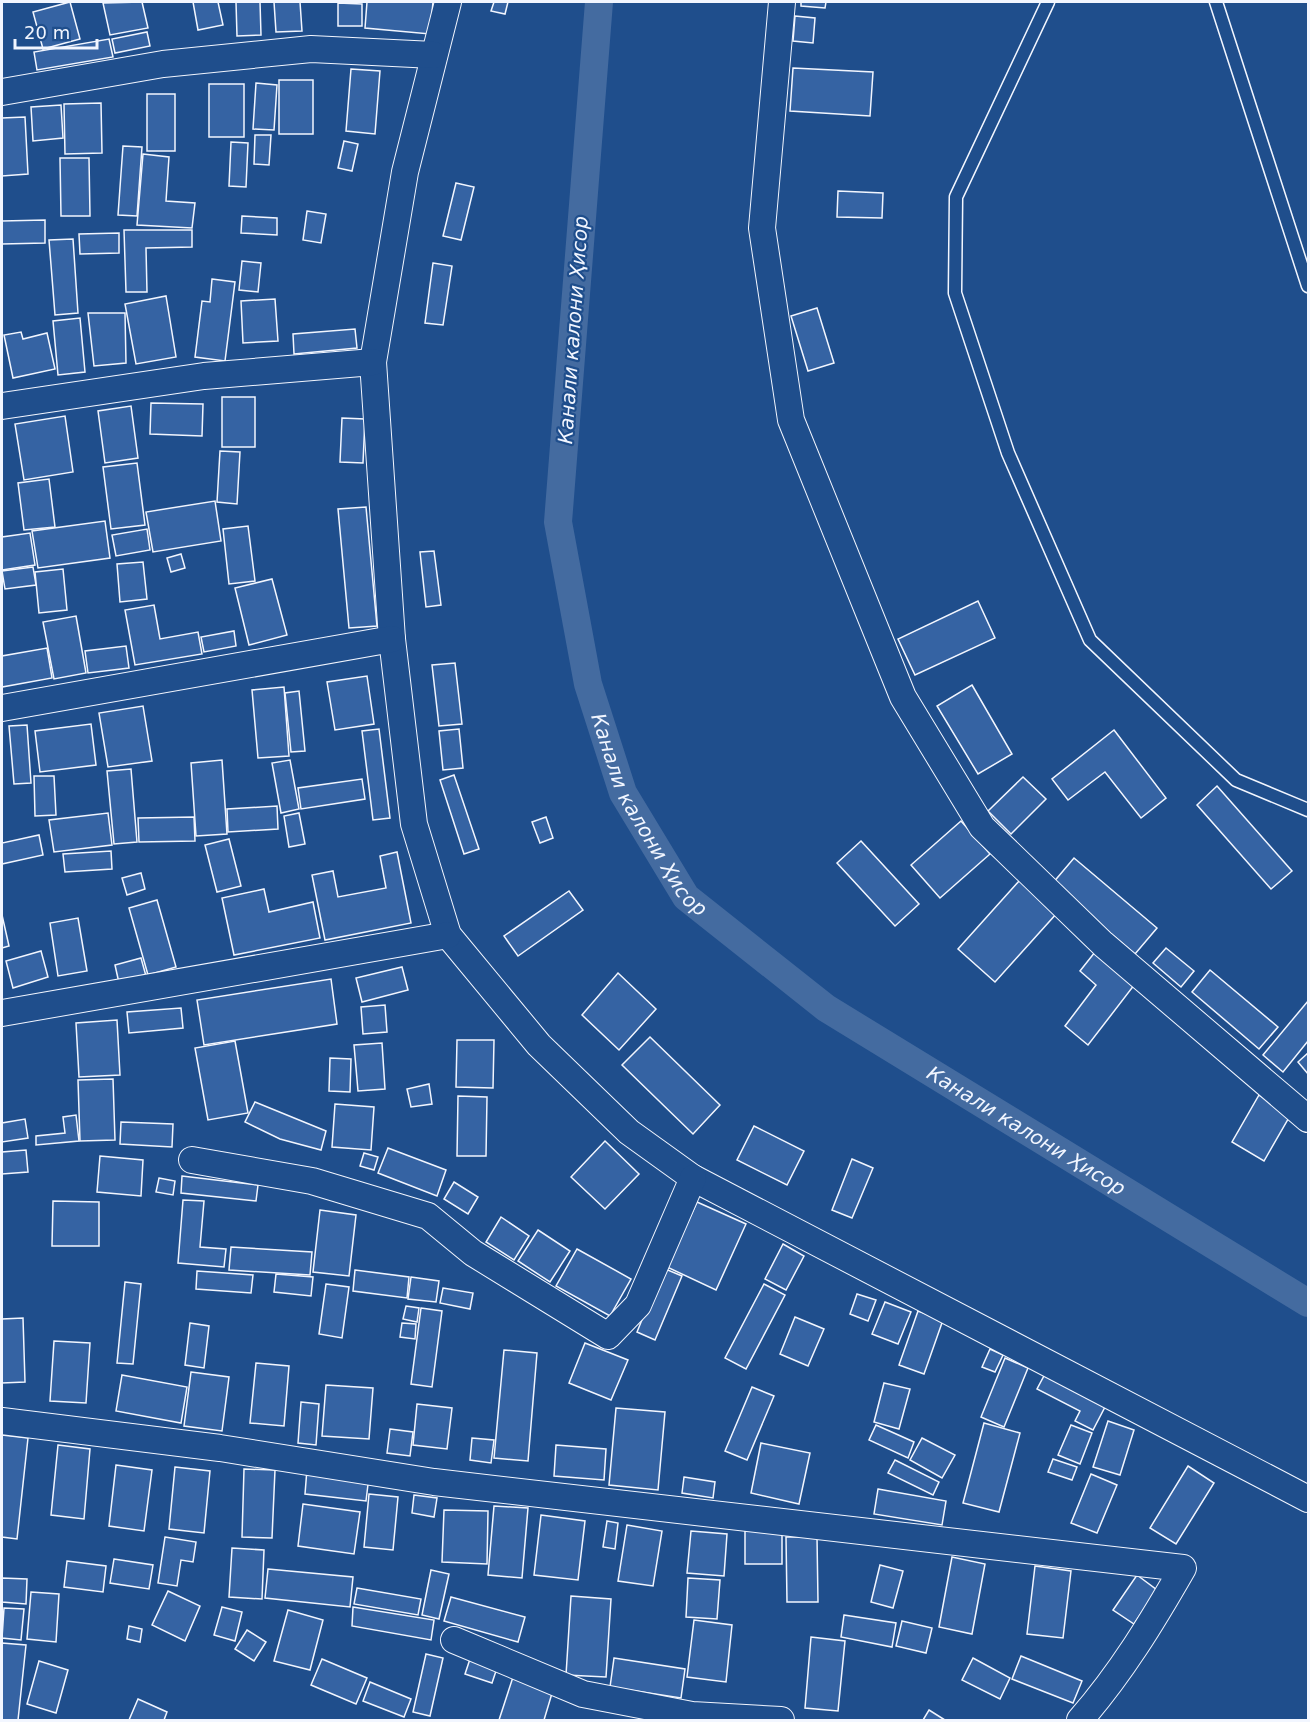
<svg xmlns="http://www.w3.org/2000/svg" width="1310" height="1722" viewBox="0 0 1310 1722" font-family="'DejaVu Sans',sans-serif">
<rect width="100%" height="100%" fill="#1f4e8c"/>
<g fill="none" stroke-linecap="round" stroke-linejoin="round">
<path stroke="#446ba0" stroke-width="28" id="s1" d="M599 2 558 522 588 684 623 793 686 897 826 1008 1308 1303"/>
</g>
<g fill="#3563a3" stroke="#f2f6ff" stroke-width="1.5">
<path d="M70 2 80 39 43 49 33 12Z"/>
<path d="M142 2 148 28 110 35 103 3Z"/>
<path d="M193 2H218L223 25 198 30Z"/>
<path d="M236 2H260L261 35 237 36Z"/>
<path d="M274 2H300L302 31 276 32Z"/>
<path d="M367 2H433L430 34 365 28Z"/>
<path d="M494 2H508L505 14 491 11Z"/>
<path d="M801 2H826L825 8 801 6Z"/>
<path d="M338 3 362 4V26H338Z"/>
<path d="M795 16 815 18 813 43 793 41Z"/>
<path d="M147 32 150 46 115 53 112 39Z"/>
<path d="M109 39 113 57 37 70 34 52Z"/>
<path d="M793 68 873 72 870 116 790 111Z"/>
<path d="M351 69 380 71 375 134 346 131Z"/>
<rect x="279" y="80" width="34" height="54"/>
<path d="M256 83 277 85 274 130 253 129Z"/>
<rect x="209" y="84" width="35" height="53"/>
<rect x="147" y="94" width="28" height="57"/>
<path d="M101 103 102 153 65 154 64 104Z"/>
<path d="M61 105 63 138 33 141 31 107Z"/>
<path d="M25 117 28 174 2 176V118Z"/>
<path d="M255 135H271L269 165 254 164Z"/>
<path d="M344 141 358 144 352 171 338 168Z"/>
<path d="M231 142 248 143 246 187 229 186Z"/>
<path d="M123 146 142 147 137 216 118 215Z"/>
<path d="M143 154 169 157 166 201 195 203 192 228 137 225Z"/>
<path d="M60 158H89L90 216H61Z"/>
<path d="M456 183 474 187 461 240 443 236Z"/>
<path d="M838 191 883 193 882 218 837 217Z"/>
<path d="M2 200V221L45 220V243L2 244Z"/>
<path d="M307 211 326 214 321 243 303 240Z"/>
<path d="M242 216 277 218V235L241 233Z"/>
<path d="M124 230H192V247L146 248 147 292H126Z"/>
<path d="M119 233V253L80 254 79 234Z"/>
<path d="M73 239 78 313 55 315 49 240Z"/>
<path d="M242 261 261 263 258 292 239 290Z"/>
<path d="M433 263 452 266 443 325 425 323Z"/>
<path d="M212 279 235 282 225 361 195 357 202 301 210 302Z"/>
<path d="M166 296 176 357 136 364 125 304Z"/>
<path d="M275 299 278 341 243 343 241 301Z"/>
<path d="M817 308 834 363 808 371 791 316Z"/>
<path d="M88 313H125L126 363 94 366Z"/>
<path d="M80 318 85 372 58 375 53 321Z"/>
<path d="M355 329 357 348 294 354 293 334Z"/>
<path d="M21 332 23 339 47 333 55 369 13 378 4 335Z"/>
<rect x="222" y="397" width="33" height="50"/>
<path d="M151 403 203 404 202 436 150 434Z"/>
<path d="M131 406 138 458 105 463 98 411Z"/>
<path d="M65 416 73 472 24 480 15 424Z"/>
<path d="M342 418 365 419 363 463 340 462Z"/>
<path d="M220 451 240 452 237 504 217 502Z"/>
<path d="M137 463 145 525 111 529 103 467Z"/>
<path d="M49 479 55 527 24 530 18 483Z"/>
<path d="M215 501 221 541 153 552 146 512Z"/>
<path d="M366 507 377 626 349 628 338 509Z"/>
<path d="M105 521 110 558 38 568 32 531Z"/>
<path d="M248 526 255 581 229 584 223 529Z"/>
<path d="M147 529 150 550 116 556 112 535Z"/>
<path d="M30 533 35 565 2 570V537Z"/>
<path d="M434 551 441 605 426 607 420 552Z"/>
<path d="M181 554 185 568 171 572 167 558Z"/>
<path d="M143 562 147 599 120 602 117 564Z"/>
<path d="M33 567 36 585 5 589 2 571Z"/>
<path d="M63 569 67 610 39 613 35 572Z"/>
<path d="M272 579 287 635 249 645 235 588Z"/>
<path d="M978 601 995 638 915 675 898 639Z"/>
<path d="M154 605 160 639 198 632 202 654 135 665 125 610Z"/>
<path d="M76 616 86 673 54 679 43 622Z"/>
<path d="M234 631 236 646 204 652 201 637Z"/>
<path d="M126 646 129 668 88 673 85 651Z"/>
<path d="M47 648 52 678 2 687V656Z"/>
<path d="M455 663 462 724 439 726 432 665Z"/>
<path d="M367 676 374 724 335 730 327 682Z"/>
<path d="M972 685 1012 754 978 774 937 706Z"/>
<path d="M284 687 289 756 258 758 252 690Z"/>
<path d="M299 691 305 751 291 752 285 693Z"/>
<path d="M143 706 152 761 108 767 99 713Z"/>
<path d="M91 724 96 765 40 772 35 731Z"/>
<path d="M27 725 31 783 14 784 9 726Z"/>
<path d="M379 729 390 818 373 820 362 731Z"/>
<path d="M459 729 463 768 443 770 439 731Z"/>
<path d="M1114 730 1166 798 1141 818 1105 772 1068 800 1052 779Z"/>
<path d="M222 760 227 834 196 836 191 763Z"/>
<path d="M290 760 299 809 281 813 272 763Z"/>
<path d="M131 769 137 842 114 844 107 771Z"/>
<path d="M454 775 479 849 464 854 440 780Z"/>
<path d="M34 776H54L56 815 35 816Z"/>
<path d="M1023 777 1046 799 1011 834 988 811Z"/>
<path d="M362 779 365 799 301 809 298 788Z"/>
<path d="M1217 786 1292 871 1271 889 1197 805Z"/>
<path d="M277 806 278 829 228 832 227 809Z"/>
<path d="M108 813 112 845 54 852 49 820Z"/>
<path d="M299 813 305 844 289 847 284 816Z"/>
<path d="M194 817 195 841 139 842 138 818Z"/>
<path d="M546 817 553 838 540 843 532 822Z"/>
<path d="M961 821 990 854 940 898 911 865Z"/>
<path d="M39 835 43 855 2 864V843Z"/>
<path d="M229 839 241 886 217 892 205 845Z"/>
<path d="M861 841 919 904 895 926 837 863Z"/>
<path d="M111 851 112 869 65 872 63 854Z"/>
<path d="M397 852 411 923 325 940 312 875 333 871 338 897 386 888 380 856Z"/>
<path d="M1074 858 1157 928 1135 954 1052 884Z"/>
<path d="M141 873 145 889 127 895 122 878Z"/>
<path d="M1020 880 1057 913 995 982 958 949Z"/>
<path d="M264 889 269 912 313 902 320 938 234 955 222 898Z"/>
<path d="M569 891 583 910 518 956 504 936Z"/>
<path d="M157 900 176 967 148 975 129 908Z"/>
<path d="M2 915 9 946 2 948Z"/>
<path d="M78 918 87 971 58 976 50 923Z"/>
<path d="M1166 948 1194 971 1181 987 1153 963Z"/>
<path d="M41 951 48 977 13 988 6 961Z"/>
<path d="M1095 952 1135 984 1088 1045 1065 1026 1096 985 1080 971Z"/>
<path d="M141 958 146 976 119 983 115 965Z"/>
<path d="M402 967 408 990 362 1002 356 978Z"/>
<path d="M1210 970 1278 1027 1259 1049 1192 992Z"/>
<path d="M618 973 656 1009 619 1050 582 1015Z"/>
<path d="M331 979 337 1024 204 1045 197 1000Z"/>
<path d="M1308 1001V1041L1283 1072 1263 1055Z"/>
<path d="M385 1005 387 1032 363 1034 361 1007Z"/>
<path d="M181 1008 183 1028 129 1033 127 1012Z"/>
<path d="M117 1020 120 1075 79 1077 76 1023Z"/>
<path d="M650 1037 720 1105 693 1134 622 1065Z"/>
<path d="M457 1040H494L493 1088 456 1087Z"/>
<path d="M235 1041 248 1113 208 1120 195 1048Z"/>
<path d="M382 1043 385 1089 358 1091 354 1045Z"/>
<path d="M1308 1053V1074L1298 1062Z"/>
<path d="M330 1058 351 1059 350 1092 329 1091Z"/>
<path d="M113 1079 115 1140 80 1141 78 1080Z"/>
<path d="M429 1084 432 1104 411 1107 407 1089Z"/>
<path d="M1259 1095 1291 1114 1264 1161 1232 1142Z"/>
<path d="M458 1096 487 1097 486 1156H457Z"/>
<path d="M255 1102 326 1131 321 1150 280 1139 245 1122Z"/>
<path d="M335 1104 374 1107 371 1150 332 1147Z"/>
<path d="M76 1115 79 1141 36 1145V1136L65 1133 63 1117Z"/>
<path d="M25 1119 28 1138 2 1142V1123Z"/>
<path d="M121 1122 173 1124 172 1147 120 1144Z"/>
<path d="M754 1126 804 1151 787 1185 737 1160Z"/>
<path d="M605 1141 639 1174 605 1209 571 1177Z"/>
<path d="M388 1148 446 1170 437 1196 378 1173Z"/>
<path d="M26 1150 28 1172 2 1174V1152Z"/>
<path d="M364 1153 378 1157 374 1170 360 1166Z"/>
<path d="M100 1156 143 1160 141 1196 97 1192Z"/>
<path d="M852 1159 873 1168 852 1218 832 1210Z"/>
<path d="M182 1176 258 1185 256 1201 181 1193Z"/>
<path d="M159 1178 175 1181 173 1195 156 1192Z"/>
<path d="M454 1182 478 1197 468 1214 444 1199Z"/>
<path d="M183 1200 204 1201 200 1247 226 1249 224 1267 178 1263Z"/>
<path d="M53 1201 99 1202V1246H52Z"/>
<path d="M697 1202 746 1224 716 1290 667 1267Z"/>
<path d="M320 1210 356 1215 349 1276 313 1272Z"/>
<path d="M501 1217 529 1236 514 1260 486 1242Z"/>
<path d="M538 1230 570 1251 550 1282 518 1261Z"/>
<path d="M783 1244 804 1256 786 1290 765 1279Z"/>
<path d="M231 1247 312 1252 310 1275 229 1270Z"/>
<path d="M577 1249 631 1279 610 1316 556 1286Z"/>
<path d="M663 1268 682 1276 655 1340 637 1332Z"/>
<path d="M355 1270 409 1277 407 1298 353 1291Z"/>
<path d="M197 1271 253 1275 251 1293 196 1289Z"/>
<path d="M276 1274 313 1277 311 1296 274 1292Z"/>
<path d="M411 1277 439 1281 436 1302 408 1299Z"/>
<path d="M125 1282 141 1284 133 1364 117 1363Z"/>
<path d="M326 1284 349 1287 342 1338 319 1334Z"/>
<path d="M764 1284 785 1295 746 1369 725 1358Z"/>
<path d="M443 1288 473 1293 470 1309 440 1303Z"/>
<path d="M857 1294 876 1300 868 1321 850 1314Z"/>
<path d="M885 1302 911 1312 898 1344 872 1334Z"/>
<path d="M406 1306 419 1308 417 1322 403 1319Z"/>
<path d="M421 1308 442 1311 432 1387 411 1384Z"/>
<path d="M918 1311 943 1320 924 1374 899 1365Z"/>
<path d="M795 1317 824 1329 808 1366 780 1354Z"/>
<path d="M23 1318 25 1382 2 1383V1319Z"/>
<path d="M190 1323 209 1326 204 1368 185 1365Z"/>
<path d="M402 1323 416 1324 415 1339 400 1337Z"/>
<path d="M54 1341 90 1343 86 1403 50 1401Z"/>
<path d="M585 1343 628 1360 611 1400 569 1383Z"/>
<path d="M990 1349 1003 1355 995 1372 982 1367Z"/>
<path d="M504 1350 537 1353 528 1461 494 1458Z"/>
<path d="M1005 1358 1028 1368 1004 1427 981 1417Z"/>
<path d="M256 1363 289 1366 284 1426 250 1423Z"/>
<path d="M191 1372 229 1377 222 1431 184 1426Z"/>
<path d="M1045 1374 1106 1405 1093 1430 1075 1421 1080 1411 1037 1389Z"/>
<path d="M122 1375 187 1387 181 1423 116 1411Z"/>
<path d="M884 1383 910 1389 899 1429 874 1422Z"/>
<path d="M326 1385 373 1388 369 1439 322 1436Z"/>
<path d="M752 1387 774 1396 747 1460 725 1451Z"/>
<path d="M301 1402 319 1404 316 1445 298 1443Z"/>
<path d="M417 1404 452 1408 447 1449 413 1445Z"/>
<path d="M616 1408 665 1412 658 1490 609 1485Z"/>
<path d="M1108 1421 1134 1430 1120 1475 1093 1467Z"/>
<path d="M984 1423 1020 1433 999 1512 963 1503Z"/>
<path d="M876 1425 914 1442 908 1458 869 1440Z"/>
<path d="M1071 1425 1092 1433 1080 1464 1058 1455Z"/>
<path d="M390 1429 413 1432 410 1456 387 1453Z"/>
<path d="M2 1435 28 1438 17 1539 2 1537Z"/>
<path d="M472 1438 494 1440 491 1463 470 1460Z"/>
<path d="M922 1438 955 1455 942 1478 910 1460Z"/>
<path d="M761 1443 810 1453 799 1504 751 1493Z"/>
<path d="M58 1445 90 1449 84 1519 51 1515Z"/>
<path d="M556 1445 606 1449 604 1480 554 1476Z"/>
<path d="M1053 1459 1077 1467 1072 1480 1048 1472Z"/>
<path d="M895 1460 939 1482 933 1495 888 1473Z"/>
<path d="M116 1465 152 1470 144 1531 109 1526Z"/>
<path d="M1188 1466 1214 1483 1176 1544 1150 1528Z"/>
<path d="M175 1467 210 1471 204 1533 169 1529Z"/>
<path d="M244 1469 275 1470 272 1538 242 1537Z"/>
<path d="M307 1469 369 1476 366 1501 305 1494Z"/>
<path d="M1091 1474 1117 1485 1097 1533 1071 1523Z"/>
<path d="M684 1477 715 1482 713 1498 682 1493Z"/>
<path d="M878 1489 946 1501 942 1525 874 1514Z"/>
<path d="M369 1494 398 1497 393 1550 364 1547Z"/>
<path d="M414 1495 437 1498 434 1517 412 1513Z"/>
<path d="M303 1504 360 1512 354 1554 298 1546Z"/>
<path d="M494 1506 528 1508 522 1578 488 1575Z"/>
<path d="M444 1510 488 1511 487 1564 442 1562Z"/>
<path d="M541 1515 585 1521 578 1580 534 1575Z"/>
<path d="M607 1521 618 1523 615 1549 603 1547Z"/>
<path d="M627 1525 662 1531 653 1586 618 1581Z"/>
<path d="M691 1531 727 1534 724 1576 687 1573Z"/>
<rect x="745" y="1531" width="37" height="33"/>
<path d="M165 1537 196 1542 193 1562 181 1560 177 1586 158 1583Z"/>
<path d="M786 1537H817L818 1602H787Z"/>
<path d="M232 1548 264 1550 262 1599 229 1597Z"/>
<path d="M952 1557 985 1564 972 1634 939 1627Z"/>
<path d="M114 1559 153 1565 149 1589 110 1583Z"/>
<path d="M67 1561 106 1566 103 1592 64 1587Z"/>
<path d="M880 1565 903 1571 893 1608 871 1602Z"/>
<path d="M1035 1566 1071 1571 1063 1638 1027 1634Z"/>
<path d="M268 1569 353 1577 350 1607 265 1598Z"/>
<path d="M431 1570 449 1574 439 1619 422 1615Z"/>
<path d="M1137 1575 1157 1590 1134 1624 1113 1610Z"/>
<path d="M2 1578 27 1579 26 1604 2 1602Z"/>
<path d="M688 1578 720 1580 717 1619 686 1617Z"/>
<path d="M357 1588 421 1599 418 1615 354 1604Z"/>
<path d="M168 1591 200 1606 185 1641 152 1625Z"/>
<path d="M31 1592 59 1594 56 1642 27 1639Z"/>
<path d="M571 1596 611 1599 606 1677 566 1675Z"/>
<path d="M451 1597 525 1617 518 1642 444 1621Z"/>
<path d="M222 1607 242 1612 235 1641 214 1635Z"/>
<path d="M353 1607 434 1620 431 1640 352 1626Z"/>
<path d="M4 1608 24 1609 21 1640 2 1638Z"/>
<path d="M288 1610 323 1620 310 1670 274 1661Z"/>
<path d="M844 1615 896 1623 892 1647 841 1637Z"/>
<path d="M694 1620 732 1625 726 1682 687 1677Z"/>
<path d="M902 1621 932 1628 926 1653 896 1646Z"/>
<path d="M129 1626 142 1629 140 1642 127 1639Z"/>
<path d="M247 1630 266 1642 254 1661 235 1649Z"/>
<path d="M811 1637 845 1641 838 1711 805 1708Z"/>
<path d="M2 1643 26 1645 18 1720H2Z"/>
<path d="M426 1654 443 1658 430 1716 413 1712Z"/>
<path d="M471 1656 498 1665 492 1683 465 1674Z"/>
<path d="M1021 1656 1082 1681 1073 1703 1012 1679Z"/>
<path d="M614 1658 685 1669 681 1698 610 1687Z"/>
<path d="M973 1658 1010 1678 1000 1699 962 1680Z"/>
<path d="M322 1659 367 1678 356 1704 311 1685Z"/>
<path d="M39 1661 68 1670 56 1713 27 1704Z"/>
<path d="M513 1677 553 1690 544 1720H499Z"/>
<path d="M370 1682 411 1699 404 1717 363 1701Z"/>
<path d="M138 1699 167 1712 164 1720H129Z"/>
<path d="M929 1710 945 1720H923Z"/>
</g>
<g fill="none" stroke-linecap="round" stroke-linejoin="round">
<g stroke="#f2f6ff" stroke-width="15">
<g id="service">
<path d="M1048 2 956 197 955 293 1008 453 1090 640 1236 780 1308 810"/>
<path d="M1216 2 1308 286"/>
</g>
</g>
<g stroke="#f2f6ff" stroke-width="28">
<g id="minor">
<path d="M448 2 405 172 373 362 392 639 414 824 448 935 539 1045 629 1132 693 1178 1308 1499"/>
<path d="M782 2 762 228 791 420 903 697 982 827 1103 944 1308 1119"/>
<path d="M2 92 163 64 311 49 434 55"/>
<path d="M2 406 204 376 373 362"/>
<path d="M2 708 392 639"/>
<path d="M2 1013 448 935"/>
<path d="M192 1160 312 1181 428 1216 473 1253 608 1336 638 1305 693 1178"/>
<path d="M2 1421 220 1448 434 1482 1183 1568C1152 1622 1121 1673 1080 1720"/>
<path d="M454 1640 583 1694 692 1715 781 1720"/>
</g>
</g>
<use href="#service" stroke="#1f4e8c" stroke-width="12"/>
<use href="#minor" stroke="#1f4e8c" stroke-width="26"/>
</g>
<g text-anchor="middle" stroke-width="4.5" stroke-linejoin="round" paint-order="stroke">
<g font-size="20" font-style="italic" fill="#f2f6ff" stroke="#1f4e8c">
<text transform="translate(573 330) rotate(-86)" y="7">Канали калони Ҳисор</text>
<text dy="7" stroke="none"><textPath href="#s1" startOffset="832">Канали калони Ҳисор</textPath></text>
<text dy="7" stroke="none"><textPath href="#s1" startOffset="1336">Канали калони Ҳисор</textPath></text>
</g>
</g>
<rect width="1310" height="1722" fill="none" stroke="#f2f6ff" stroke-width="6"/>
<path d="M15 39v9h82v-9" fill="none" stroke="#f2f6ff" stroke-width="3"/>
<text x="24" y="39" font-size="18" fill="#f2f6ff" stroke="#1f4e8c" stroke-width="4.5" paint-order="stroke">20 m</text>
</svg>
